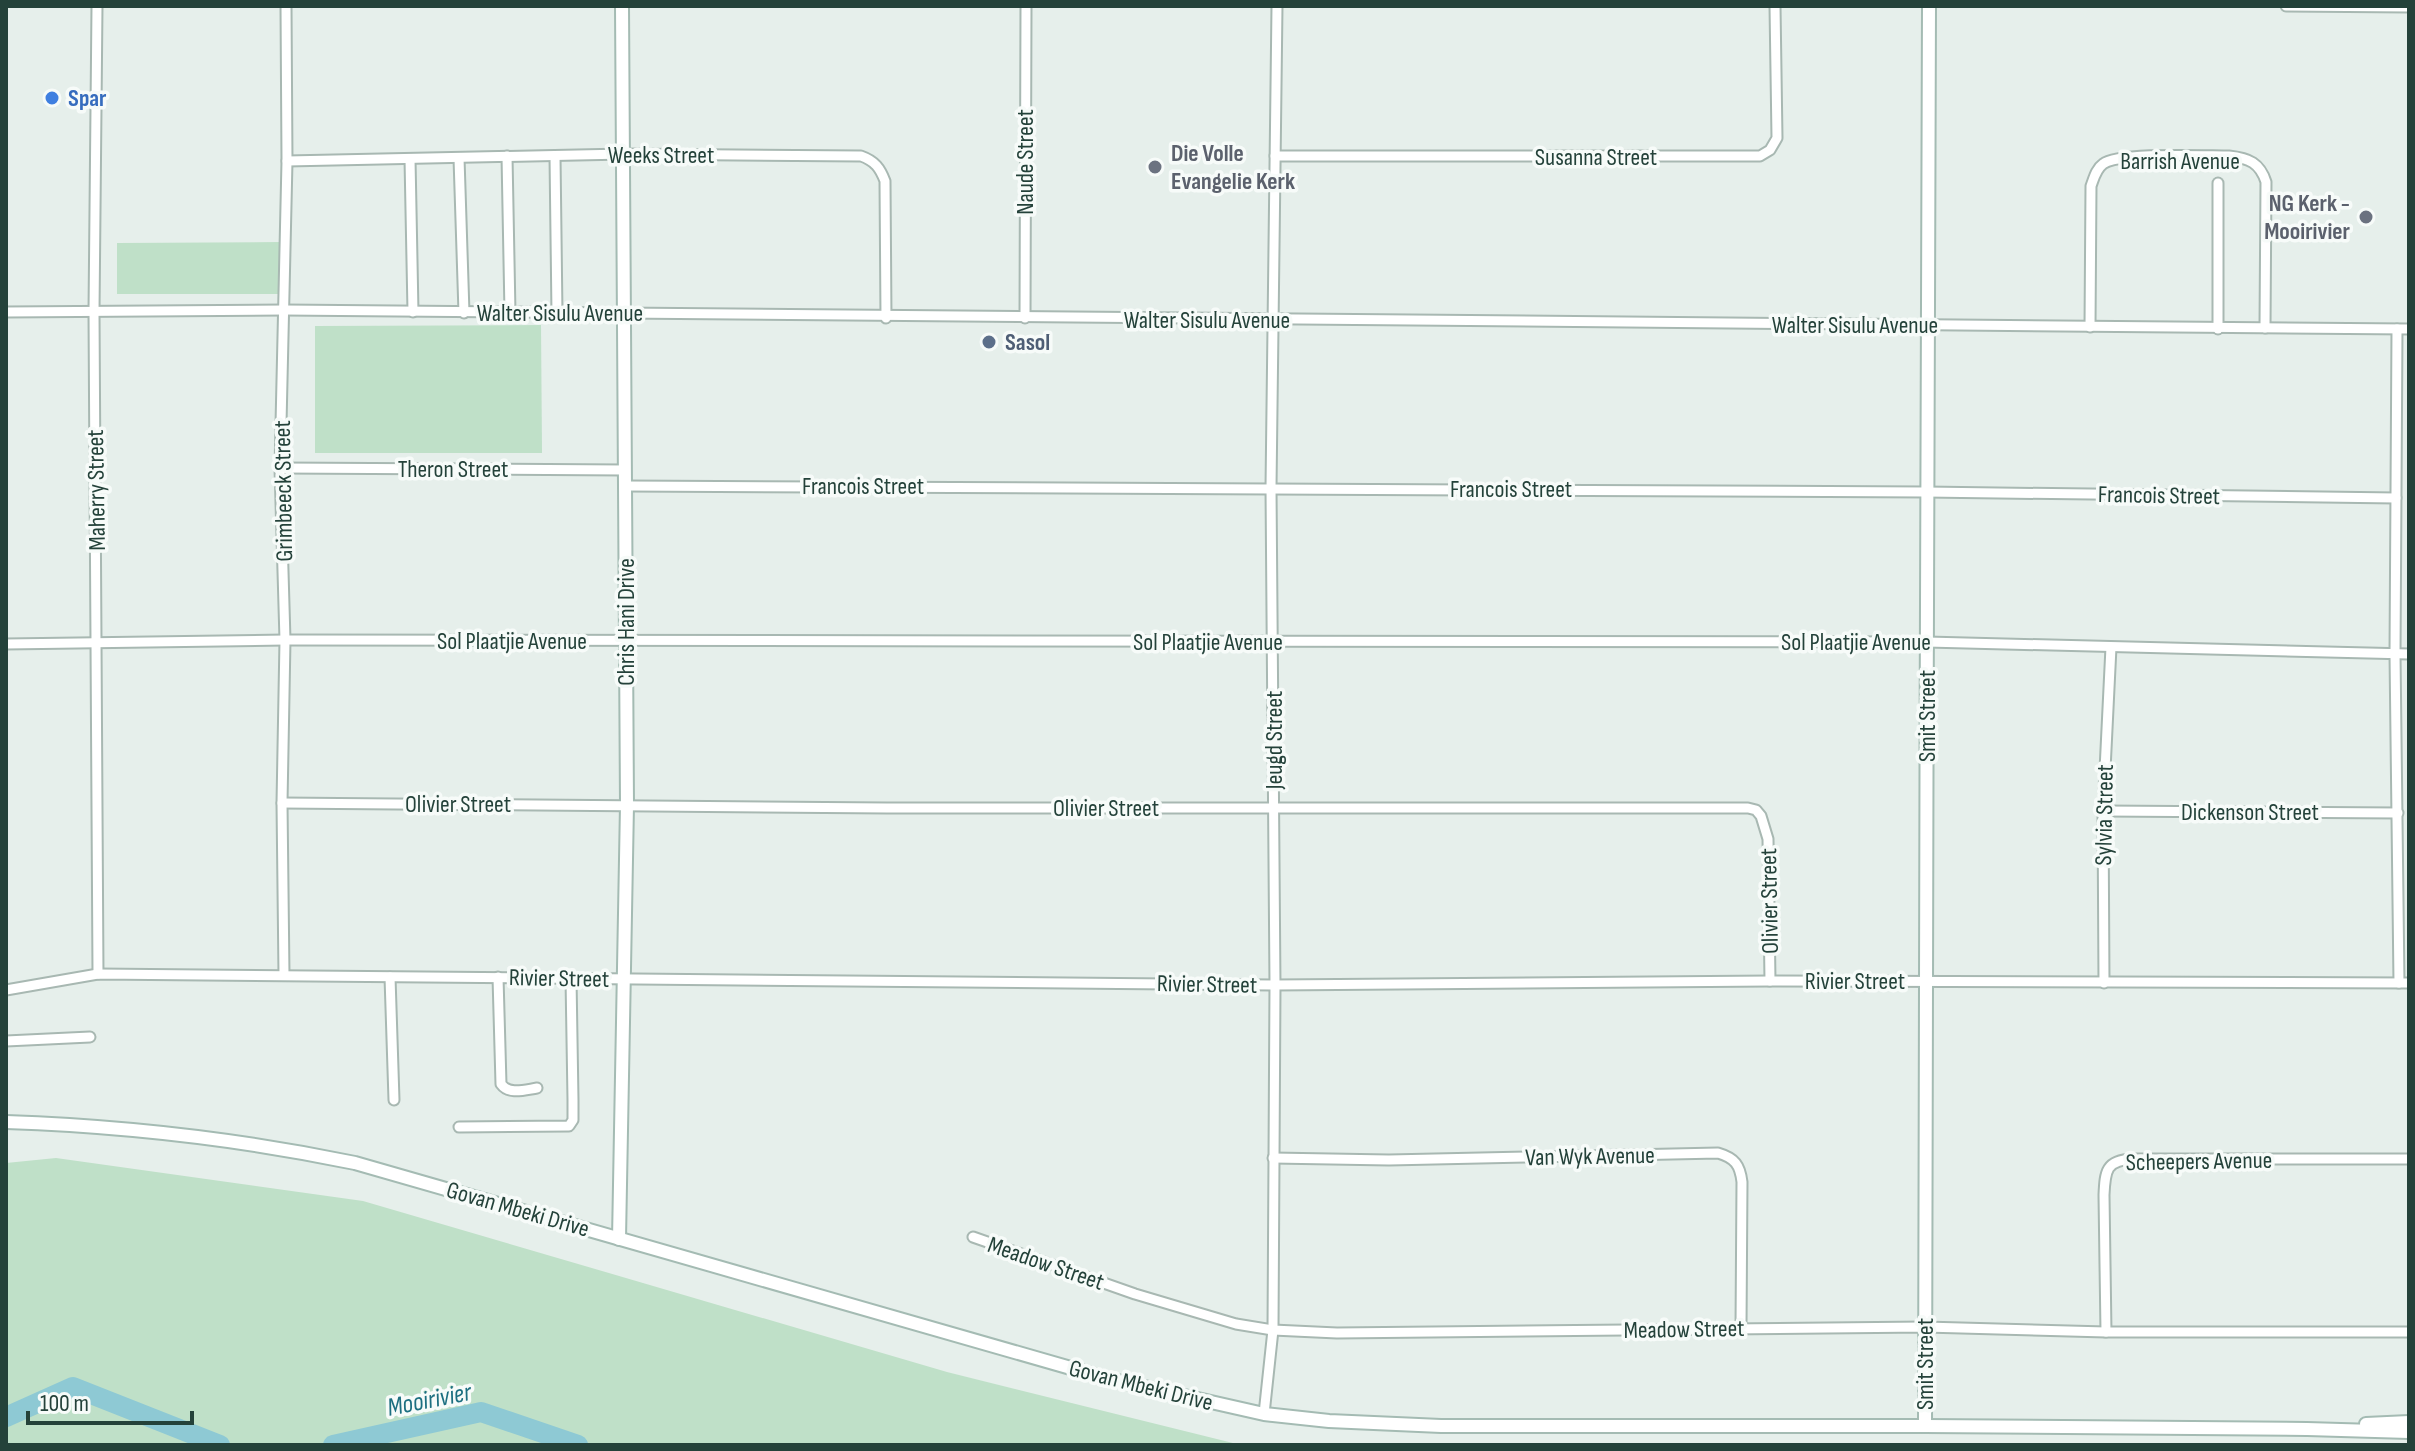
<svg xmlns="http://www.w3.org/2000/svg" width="2415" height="1451" viewBox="0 0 2415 1451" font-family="'Sofia Sans Condensed',sans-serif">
<rect width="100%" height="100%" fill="#e6efeb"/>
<g fill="#bfe0c8">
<path d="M281 242V294H117V243Z"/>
<path d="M541 325 542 453H315V326Z"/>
<path d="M56 1158 363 1201 947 1372 1241 1445H6V1163Z"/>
</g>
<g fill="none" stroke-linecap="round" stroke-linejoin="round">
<g stroke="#8ec9d4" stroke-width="20">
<path d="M6 1417 73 1387 220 1445"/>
<path d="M333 1445 481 1412 578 1445"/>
</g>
<g stroke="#a8b8b2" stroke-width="13">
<g id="street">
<path d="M97 6 94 312 98 974"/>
<path d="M2286 6 2409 7"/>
<path d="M507 156 510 313"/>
<path d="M555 156 557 314"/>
<path d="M1275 156H1760L1770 150 1777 138 1775 6"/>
<path d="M459 158 464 313"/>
<path d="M410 159 413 312"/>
<path d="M287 161 624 154 861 156C875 161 880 168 885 181L886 318"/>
<path d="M2218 183V329"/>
<path d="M6 312 284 310 2409 329"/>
<path d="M1025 318 1026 6"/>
<path d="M2090 327 2091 186C2094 178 2096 169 2103 164 2118 152 2205 156 2229 156 2249 158 2260 163 2266 182L2265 328"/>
<path d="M2397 329 2395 654 2399 983"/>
<path d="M280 468 625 470"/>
<path d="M626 486 1926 492 2396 498"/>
<path d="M6 644 285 640 1927 642 2409 654"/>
<path d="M282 803 887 808H1748L1756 810 1761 816 1768 839 1770 981"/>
<path d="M2103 811 2398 813"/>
<path d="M284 975 282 803 285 640 280 468 287 161 286 6"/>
<path d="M390 977 394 1100"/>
<path d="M498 977 501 1084C509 1095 524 1090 537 1088"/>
<path d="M2104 983 2103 811 2111 647"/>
<path d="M6 990 98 974 1275 985 1770 981 2409 983"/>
<path d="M6 1041 90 1037"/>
<path d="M459 1127 569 1126 573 1120V1100L571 978"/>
<path d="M1273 1158 1389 1160 1718 1153C1735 1158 1740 1165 1742 1182L1741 1328"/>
<path d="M973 1237 1135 1294 1236 1324 1273 1330 1337 1333 1925 1327 2106 1332H2409"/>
<path d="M2106 1332 2104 1195C2105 1171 2106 1160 2133 1159H2409"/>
<path d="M1264 1414 1273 1330 1275 985 1271 488 1277 6"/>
</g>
</g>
<g stroke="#a4bbb3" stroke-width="16">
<g id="secondary">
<path d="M6 1122C124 1126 239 1139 355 1163L1109 1379 1264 1414 1329 1421 1441 1426H1925L2307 1429 2409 1432"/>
<path d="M619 1239 627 805 622 6"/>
<path d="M2366 1424 2409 1422"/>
<path d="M1925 1426C1928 953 1925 479 1929 6"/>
</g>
</g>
<use href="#street" stroke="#fff" stroke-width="9"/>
<use href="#secondary" stroke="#fff" stroke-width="12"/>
</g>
<circle fill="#3f7fe0" stroke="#f7fbf9" stroke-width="3" cx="52" cy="98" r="8"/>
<g fill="#6b7280" stroke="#f7fbf9" stroke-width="3">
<circle cx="1155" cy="167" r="8"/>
<circle cx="2366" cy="217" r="8"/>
</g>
<circle fill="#5c6f8a" stroke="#f7fbf9" stroke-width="3" cx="989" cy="342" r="8"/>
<g text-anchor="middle" stroke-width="7" stroke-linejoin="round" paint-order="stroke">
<g font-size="24" font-weight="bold" fill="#366cbe" stroke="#f7fbf9" text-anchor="start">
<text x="68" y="106">Spar</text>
</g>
<g font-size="24" font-weight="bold" fill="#5b616d" stroke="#f7fbf9" text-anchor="start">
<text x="1171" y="161">Die Volle<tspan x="1171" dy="28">Evangelie Kerk</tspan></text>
<text x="2350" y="211" text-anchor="end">NG Kerk -<tspan x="2350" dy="28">Mooirivier</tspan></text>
</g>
<g font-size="24" fill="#24423a" stroke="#f7fbf9">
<text x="661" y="163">Weeks Street</text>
<text x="1596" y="165">Susanna Street</text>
<text x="2180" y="169">Barrish Avenue</text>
<text transform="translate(1025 162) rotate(-90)" y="8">Naude Street</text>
<text x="560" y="321">Walter Sisulu Avenue</text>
<text x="1207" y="328">Walter Sisulu Avenue</text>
<text x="1855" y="333">Walter Sisulu Avenue</text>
<text x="453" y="477">Theron Street</text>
<text x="863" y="494">Francois Street</text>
<text x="1511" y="497">Francois Street</text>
<text transform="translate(96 490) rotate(-91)" y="8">Maherry Street</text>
<text transform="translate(283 491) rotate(-91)" y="8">Grimbeeck Street</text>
<text transform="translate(2159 495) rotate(1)" y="8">Francois Street</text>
<text transform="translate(626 622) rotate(-90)" y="8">Chris Hani Drive</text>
<text x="512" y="649">Sol Plaatjie Avenue</text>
<text x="1208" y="650">Sol Plaatjie Avenue</text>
<text x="1856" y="650">Sol Plaatjie Avenue</text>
<text transform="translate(1927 716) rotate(-90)" y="8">Smit Street</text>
<text transform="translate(1274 740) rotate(-90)" y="8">Jeugd Street</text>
<text x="458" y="812">Olivier Street</text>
<text x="1106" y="816">Olivier Street</text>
<text x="2250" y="820">Dickenson Street</text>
<text transform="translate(2104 815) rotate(-89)" y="8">Sylvia Street</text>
<text transform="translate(1769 901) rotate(-91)" y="8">Olivier Street</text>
<text transform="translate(559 978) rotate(1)" y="8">Rivier Street</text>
<text x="1855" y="989">Rivier Street</text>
<text transform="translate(1207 984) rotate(1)" y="8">Rivier Street</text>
<text transform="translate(1590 1156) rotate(-1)" y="8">Van Wyk Avenue</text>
<text transform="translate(2199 1161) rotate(-1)" y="8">Scheepers Avenue</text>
<text transform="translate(518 1209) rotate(16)" y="8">Govan Mbeki Drive</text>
<text transform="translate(1046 1263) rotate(19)" y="8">Meadow Street</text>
<text transform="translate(1684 1329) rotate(-1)" y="8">Meadow Street</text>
<text transform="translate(1925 1364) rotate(-90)" y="8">Smit Street</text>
<text transform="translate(1141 1385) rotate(14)" y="8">Govan Mbeki Drive</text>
</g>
<g font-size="24" font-weight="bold" fill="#4e5e75" stroke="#f7fbf9" text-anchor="start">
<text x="1005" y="350">Sasol</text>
</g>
<g font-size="26" font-style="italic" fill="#1c6f80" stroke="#f7fbf9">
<text transform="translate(429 1399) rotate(-11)" y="9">Mooirivier</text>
</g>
</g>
<rect width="2415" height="1451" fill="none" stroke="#24423a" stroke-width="16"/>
<path d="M28 1411v12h164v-12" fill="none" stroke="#24423a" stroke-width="4"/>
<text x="40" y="1411" font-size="24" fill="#24423a" stroke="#f7fbf9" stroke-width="6" paint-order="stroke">100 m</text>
</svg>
